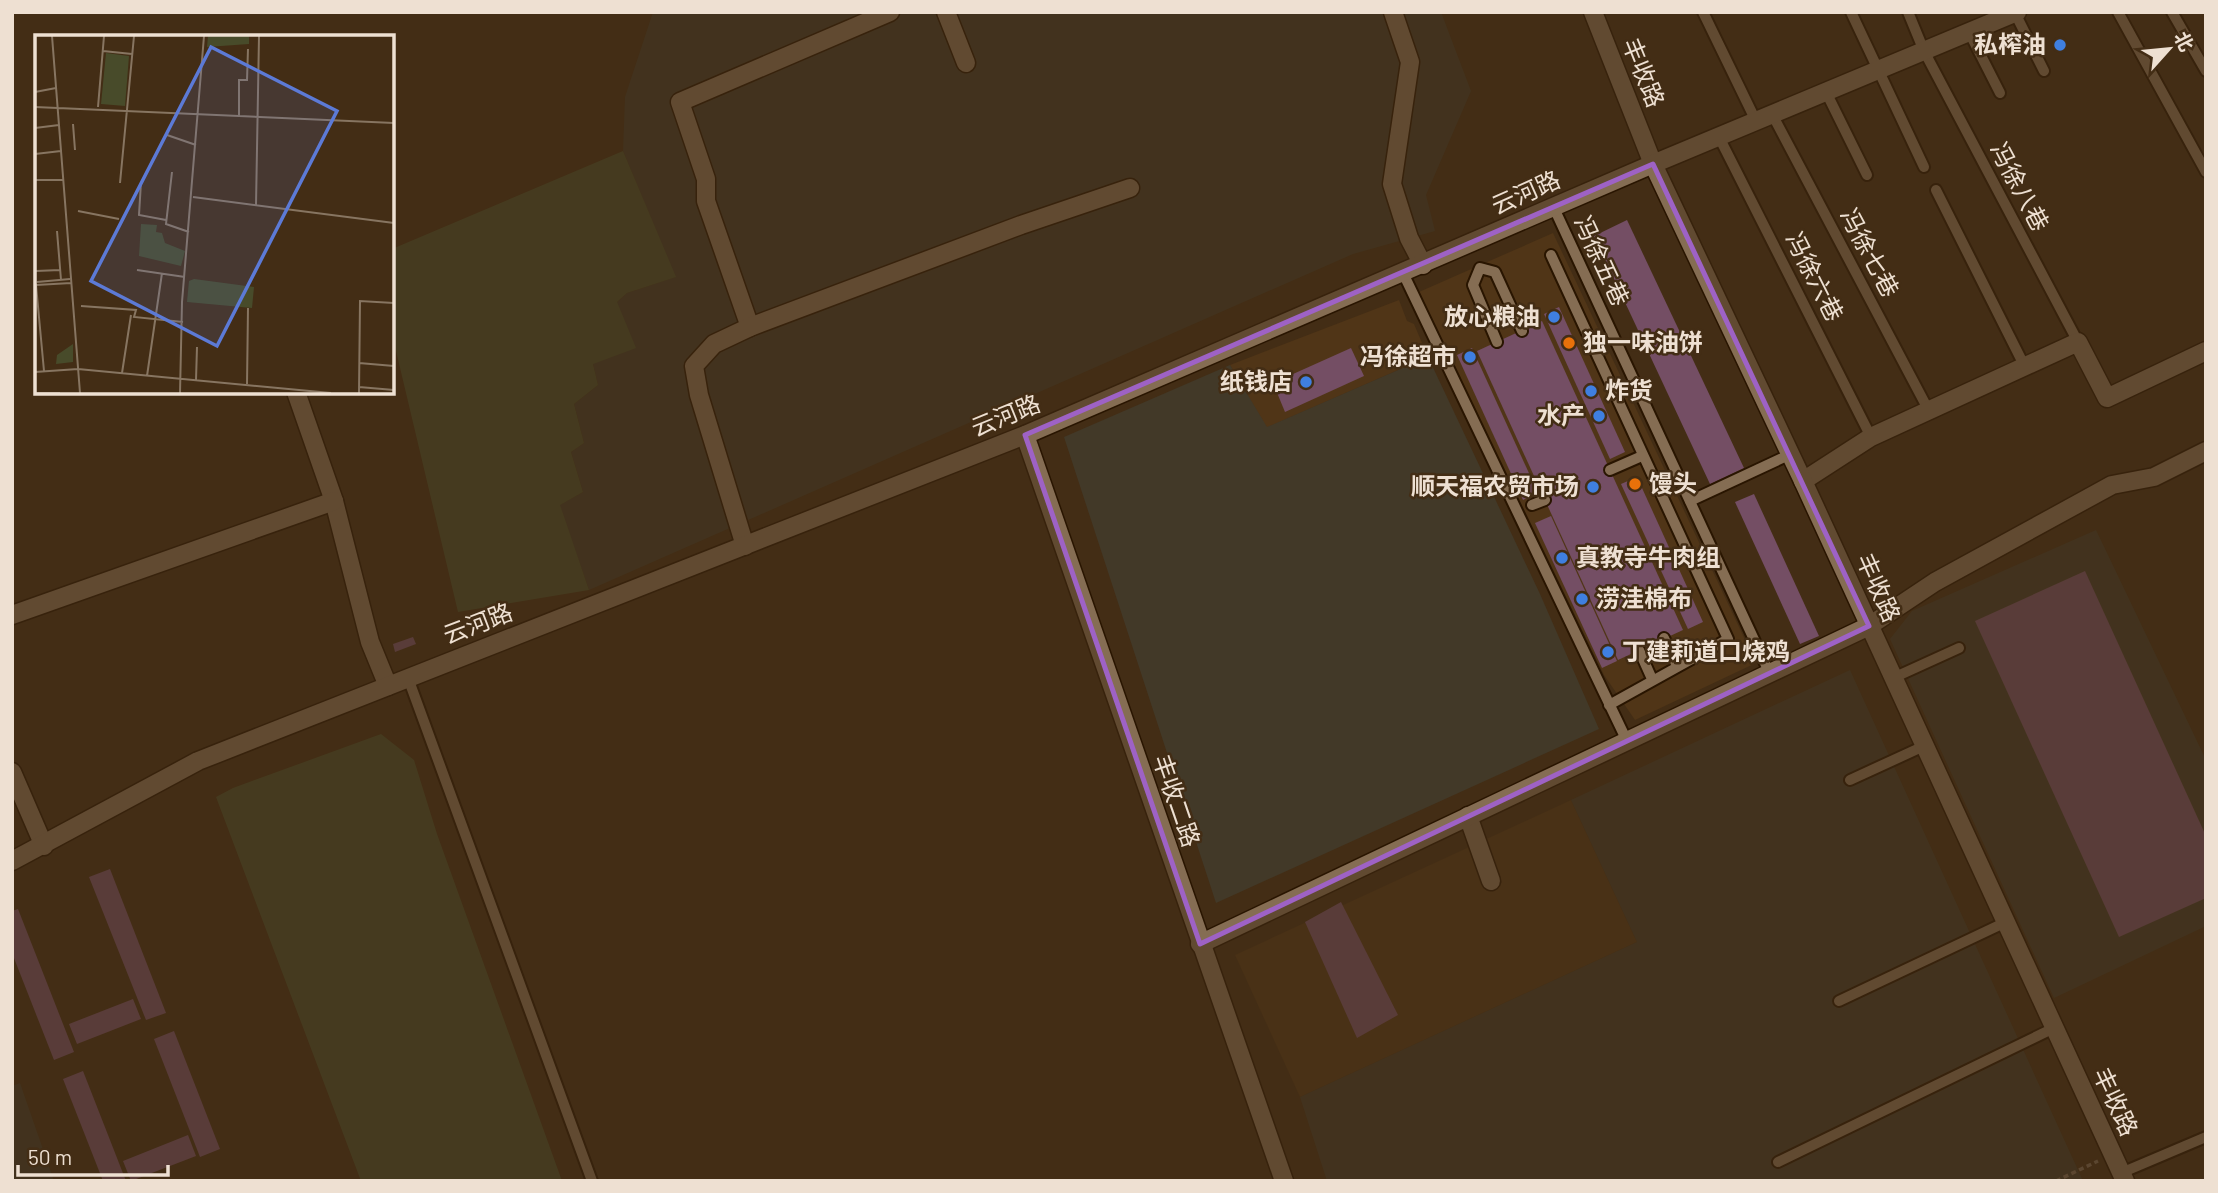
<svg xmlns="http://www.w3.org/2000/svg" width="2218" height="1193" viewBox="0 0 2218 1193" font-family="Barlow,'Noto Sans SC',sans-serif">
<rect width="100%" height="100%" fill="#432d15"/>
<g fill="#503517">
<path d="M1553 233 1756 663 1635 720 1604 675 1419 292Z"/>
<path d="M1399 300 1407 321 1414 324 1428 357 1266 428 1230 365Z"/>
<path d="M1571 800 1637 942 1300 1097 1235 955Z"/>
</g>
<g fill="#423928">
<path d="M653 12H1441L1471 91 1426 195 1435 231 1353 254 589 590 559 505 583 492 571 452 584 443 574 404 598 385 593 364 617 302 627 293 675 277 623 151 625 97Z"/>
<path d="M1428 357 1540 594 1599 729 1216 903 1064 437 1230 365 1267 427Z"/>
<path d="M2096 530 2206 760V926L2054 998 1890 639 1912 611Z"/>
<path d="M1850 670 2083 1181H1327L1300 1097 1637 942 1571 800Z"/>
<path d="M20 1083 54 1181H12V1086Z"/>
</g>
<g fill="#484b2a">
<path d="M623 151 676 277 627 293 617 302 636 348 593 364 598 385 574 404 584 443 571 452 583 492 560 505 589 590 458 612 392 334V249Z"/>
<path d="M381 734 414 760 437 834 562 1181H361L216 797 233 788Z"/>
</g>
<g fill="#744e64">
<path d="M1627 220 1744 468 1710 484 1594 236Z"/>
<path d="M1559 307 1625 452 1610 459 1544 314Z"/>
<path d="M1542 321 1683 630 1618 660 1477 351Z"/>
<path d="M1351 348 1364 376 1285 412 1273 383Z"/>
<path d="M1472 348 1538 493 1523 500 1457 355Z"/>
<path d="M1637 477 1703 622 1688 629 1621 484Z"/>
<path d="M1754 494 1819 636 1800 644 1735 502Z"/>
<path d="M1551 516 1617 661 1602 668 1535 523Z"/>
<path d="M2085 571 2206 836V898L2119 937 1975 621Z"/>
<path d="M413 637 416 644 395 652 393 644Z"/>
<path d="M110 869 166 1013 146 1020 89 877Z"/>
<path d="M1341 902 1398 1015 1357 1038 1305 922Z"/>
<path d="M18 909 74 1052 54 1060 12 953V911Z"/>
<path d="M133 999 141 1019 77 1044 69 1024Z"/>
<path d="M174 1031 220 1149 200 1157 154 1039Z"/>
<path d="M83 1071 126 1181H103L63 1079Z"/>
<path d="M188 1135 196 1156 131 1181 123 1161Z"/>
</g>
<g fill="none" stroke-linecap="round" stroke-linejoin="round">
<g stroke="#291500" stroke-width="14">
<g id="lane">
<path d="M1703 12 1756 121"/>
<path d="M1851 12 1924 167"/>
<path d="M1908 12 1924 51 2078 342"/>
<path d="M2118 12 2206 172"/>
<path d="M2172 12 2206 71"/>
<path d="M2015 13 2044 71"/>
<path d="M1969 32 2000 93"/>
<path d="M1826 92 1867 175"/>
<path d="M1772 114 1929 411"/>
<path d="M1719 137 1871 437"/>
<path d="M1936 190 2025 367"/>
<path d="M1554 208 1770 674"/>
<path d="M1551 255 1728 639 1609 705"/>
<path d="M1403 273 1627 741"/>
<path d="M1497 342 1473 285 1480 268 1495 272 1522 331"/>
<path d="M1610 470 1642 456"/>
<path d="M1690 501 1791 454"/>
<path d="M1532 505 1545 500"/>
<path d="M1664 638 1677 666"/>
<path d="M1639 650 1652 679"/>
<path d="M408 678 592 1181"/>
<path d="M1893 678 1959 648"/>
<path d="M1850 780 1924 746"/>
<path d="M1839 1001 2006 922"/>
<path d="M1778 1162 2054 1028"/>
<path d="M2121 1173 2206 1137"/>
</g>
</g>
<g stroke="#291500" stroke-width="21">
<g id="street">
<path d="M946 12 966 63"/>
<path d="M1393 12 1410 62 1392 184 1409 238 1423 265"/>
<path d="M750 327 706 201V179L680 102 890 12"/>
<path d="M296 392 334 501 370 642 388 686"/>
<path d="M1803 481 1871 437 2078 342 2107 398 2206 351"/>
<path d="M745 546 699 395 694 366 714 344 750 327 1021 225 1130 188"/>
<path d="M12 615 334 501"/>
<path d="M12 772 44 846"/>
<path d="M1468 816 1491 881"/>
<path d="M1200 944 1869 626 1935 582 2112 485 2154 477 2206 451"/>
</g>
</g>
<g stroke="#291500" stroke-width="21">
<g id="secondary">
<path d="M1593 12 1653 164 1803 481 2125 1181"/>
<path d="M1025 435 1284 1181"/>
<path d="M12 861 198 761 1025 435 1653 164 2017 12"/>
</g>
</g>
<path stroke="#786550" stroke-width="3.5" stroke-dasharray="5 3.5" stroke-linecap="butt" d="M2056 1181 2098 1161"/>
<use href="#lane" stroke="#856d53" stroke-width="10"/>
<use href="#street" stroke="#856d53" stroke-width="18"/>
<use href="#secondary" stroke="#856d53" stroke-width="18"/>
</g>
<path d="M0 0H2218V1193H0ZM1653 164 1869 626 1200 944 1025 435Z" fill="#432d15" fill-opacity=".55" fill-rule="evenodd"/>
<path fill="none" stroke="#9e62c5" stroke-width="5" stroke-linejoin="round" d="M1653 164 1869 626 1200 944 1025 435Z"/>
<g fill="#3f7fe0" stroke="#432d15" stroke-width="2.5">
<circle cx="2060" cy="45" r="7"/>
<circle cx="1554" cy="317" r="7"/>
<circle cx="1470" cy="357" r="7"/>
<circle cx="1306" cy="382" r="7"/>
<circle cx="1591" cy="391" r="7"/>
<circle cx="1599" cy="416" r="7"/>
<circle cx="1593" cy="487" r="7"/>
<circle cx="1562" cy="558" r="7"/>
<circle cx="1582" cy="599" r="7"/>
<circle cx="1608" cy="652" r="7"/>
</g>
<g fill="#e8710a" stroke="#432d15" stroke-width="2.5">
<circle cx="1569" cy="343" r="7"/>
<circle cx="1635" cy="484" r="7"/>
</g>
<g text-anchor="middle" stroke-width="5" stroke-linejoin="round" paint-order="stroke">
<g font-size="24" font-weight="bold" fill="#eee0d2" stroke="#432d15" text-anchor="end">
<text x="2046" y="53">私榨油</text>
<text x="1540" y="325">放心粮油</text>
<text x="1583" y="351" text-anchor="start">独一味油饼</text>
<text x="1456" y="365">冯徐超市</text>
<text x="1292" y="390">纸钱店</text>
<text x="1605" y="399" text-anchor="start">炸货</text>
<text x="1585" y="424">水产</text>
<text x="1649" y="492" text-anchor="start">馒头</text>
<text x="1579" y="495">顺天福农贸市场</text>
<text x="1576" y="566" text-anchor="start">真教寺牛肉组</text>
<text x="1596" y="607" text-anchor="start">涝洼棉布</text>
<text x="1622" y="660" text-anchor="start">丁建莉道口烧鸡</text>
</g>
<g font-size="24" fill="#eee0d2" stroke="#432d15">
<text transform="translate(1643 73) rotate(68)" y="8">丰收路</text>
<text transform="translate(2019 187) rotate(62)" y="8">冯徐八巷</text>
<text transform="translate(1526 193) rotate(-24)" y="8">云河路</text>
<text transform="translate(1869 253) rotate(62)" y="8">冯徐七巷</text>
<text transform="translate(1601 261) rotate(65)" y="8">冯徐五巷</text>
<text transform="translate(1814 277) rotate(63)" y="8">冯徐六巷</text>
<text transform="translate(1006 416) rotate(-22)" y="8">云河路</text>
<text transform="translate(1878 588) rotate(66)" y="8">丰收路</text>
<text transform="translate(478 624) rotate(-21)" y="8">云河路</text>
<text transform="translate(1176 801) rotate(71)" y="8">丰收二路</text>
<text transform="translate(2115 1102) rotate(65)" y="8">丰收路</text>
</g>
</g>
<g transform="translate(35 35)">
<rect width="359" height="359" fill="#432d15"/>
<path d="M173 1H214V9L172 12ZM71 18 94 21 90 71 66 69ZM106 189 122 190 121 197 127 198 130 208 150 216 146 231 104 221ZM159 244 219 252 217 273 152 267 154 246ZM38 309V327L21 329 22 320Z" fill="#484b2a"/>
<path fill="none" stroke="#877561" stroke-width="2" d="M17 1 45 358M68 16 97 19M0 57 21 53M0 72 359 88M63 72 69 1M204 82V45H212L213 14M38 89 40 115M0 93 24 90M132 100 161 110M0 119 26 116M137 137 131 189 154 197M0 145H28M106 147 104 180 131 185M85 148 99 1M158 162 359 188M221 170 224 1M43 176 84 184M22 196 26 245M102 235 150 242M1 236 25 235M2 247 35 244M1 250 9 336M1 250 36 248M46 271 101 275 99 282 148 287M324 328 359 331M0 337 43 334 296 358M87 338 96 280M112 341 127 238M161 345 162 312M212 349 213 273M324 352 359 355M0 358H25M145 358 147 267 169 1M324 358 325 266 359 268"/>
<path fill="#5c7ad6" fill-opacity="0.15" stroke="#5c7ad6" stroke-width="3.5" d="M176 12 302 76 182 311 56 246Z"/>
<rect width="359" height="359" fill="none" stroke="#eee0d2" stroke-width="3.5"/>
</g>
<rect width="2218" height="1193" fill="none" stroke="#eee0d2" stroke-width="28"/>
<g transform="translate(2169 49) rotate(63)" stroke="#432d15" stroke-width="5" paint-order="stroke">
<path d="M0-5L12 26L0 18L-12 26Z" fill="#eee0d2"/>
<text y="-10" font-size="19" font-weight="bold" text-anchor="middle" fill="#eee0d2">北</text>
</g>
<path d="M18 1165v10h150v-10" fill="none" stroke="#eee0d2" stroke-width="3.5"/>
<text x="28" y="1165" font-size="21" fill="#eee0d2" stroke="#432d15" stroke-width="5" paint-order="stroke">50 m</text>
</svg>
